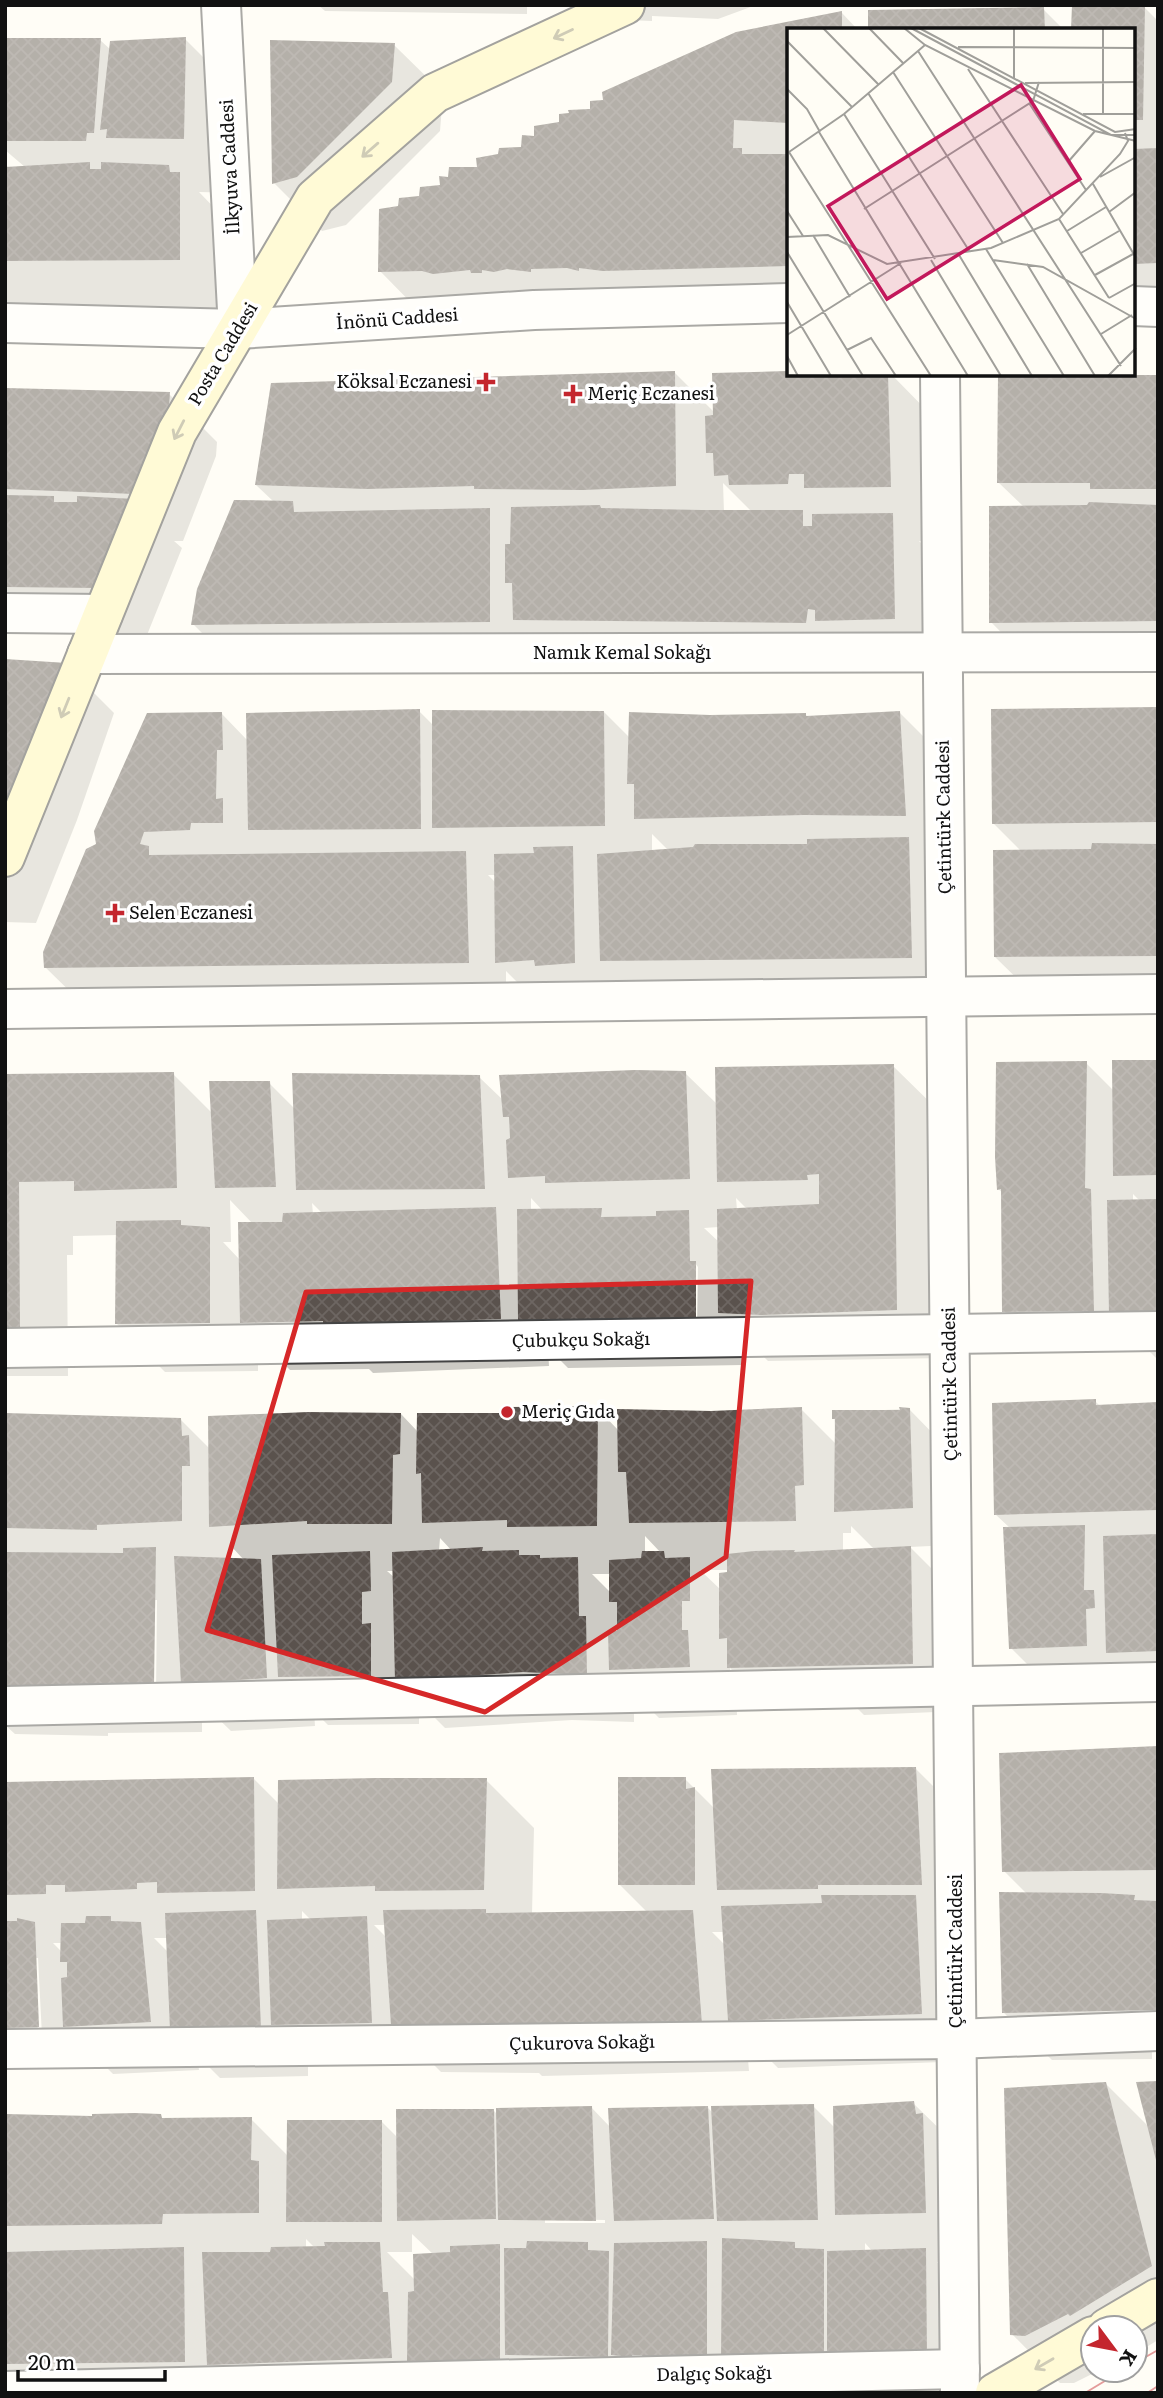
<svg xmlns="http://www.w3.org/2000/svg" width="1163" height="2398" viewBox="0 0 1163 2398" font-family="Literata,serif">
<defs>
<pattern id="building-cross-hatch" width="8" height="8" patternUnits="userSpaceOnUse" patternTransform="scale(1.75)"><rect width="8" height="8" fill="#5a524d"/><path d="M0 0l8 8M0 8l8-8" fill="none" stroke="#6d6662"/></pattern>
</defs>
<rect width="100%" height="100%" fill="#fffdf5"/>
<g fill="#0003" fill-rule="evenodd">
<path d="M318 5H527V14L325 11Z"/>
<path d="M577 5H756L718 19 652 16V21L599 19 586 6Z"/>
<path d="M1144 7 1158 21V309H1133V30Z"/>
<path d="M1043 9 1064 30H870Z"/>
<path d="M842 13 858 30H788V315L428 320 380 271 400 207 442 186 450 179 523 149 561 124 592 111 604 102 737 34Z"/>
<path d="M185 39 240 94 238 193 199 192 228 222 227 308 5 310V161L8 168 25 167 5 150V40H100L111 50Z"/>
<path d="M394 45 443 93 440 131 346 225 322 231 274 183Z"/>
<path d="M675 373 715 413 714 375 891 374 941 425 945 541H919L940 563 943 667 241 672 193 624 274 502 256 485ZM723 483 752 512H724Z"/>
<path d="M1158 377V669L1039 671 991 622 1024 507 999 483Z"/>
<path d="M5 390 169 394 217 442 216 456 183 541H174L182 548 147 635 5 632Z"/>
<path d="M5 662 66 665 114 713 77 820 36 923 5 922Z"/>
<path d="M1158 709V994L1044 1005 995 957 1021 851 994 824Z"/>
<path d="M419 711 434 726 604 712 630 738 710 717 805 714 808 717 900 713 948 761 950 996 650 1009 622 981 623 1011 545 1010 506 971V1001L94 1015 45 967 98 845 222 714 248 741ZM652 834 669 851 652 852ZM488 875H496V883Z"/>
<path d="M1158 1062V1360L1124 1326 1042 1349 1004 1311 1003 1193 998 1189 1086 1063 1114 1091ZM1133 1194 1140 1201H1133Z"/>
<path d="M893 1066 942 1114 945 1358 768 1361 744 1337 743 1365 568 1368 548 1348 549 1366 373 1373 369 1369 290 1370 258 1338V1371L165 1372 117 1324 118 1235 73 1236V1255H67L68 1376H5V1076L173 1074 212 1113 269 1083 295 1109 479 1077 503 1100 685 1073 718 1105ZM531 1198 543 1211H531ZM736 1198 747 1209 737 1210ZM230 1200 253 1224 240 1260 223 1242H231ZM312 1203 323 1214H313ZM719 1227V1242L704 1228ZM695 1263 698 1267 697 1326H694Z"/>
<path d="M1095 1401 1101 1407 1158 1404V1701L1049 1686 1011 1648 1010 1528 995 1514Z"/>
<path d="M597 1408 619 1431 711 1412 801 1409 836 1444 834 1412 909 1409 947 1448 951 1545 910 1547 959 1596 960 1711 864 1715 851 1702 767 1706 730 1668V1674L736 1680 737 1715 659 1718 634 1693V1722L572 1720 445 1728 419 1702V1724L328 1725 314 1711 315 1726 231 1731 202 1703V1732L108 1733V1736L15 1734 5 1725V1416L180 1419 210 1449 401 1414 418 1432 512 1415ZM851 1526 874 1549 843 1550V1533H851ZM645 1536 661 1553H645ZM440 1538 452 1551H439ZM230 1545 244 1560H230ZM700 1570H729V1573L721 1590ZM387 1571H394L395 1578ZM592 1574H611V1593ZM154 1600H157L156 1693H153Z"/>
<path d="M1158 1747V2049H1152V2059L1052 2060 1003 2012 1027 1894 1004 1871Z"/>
<path d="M916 1769 964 1817 970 2061 778 2068 746 2036 749 2071 542 2076 539 2073 441 2072 409 2040 308 2060V2076L220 2078 197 2055 199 2070 113 2074 76 2037 5 2066V1784L254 1779 280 1805 486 1780 534 1828 532 1914 648 1913 620 1885 685 1779 714 1808ZM302 1911 311 1920H302ZM374 1925H386L387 1938ZM712 1932H725V1945ZM154 1938H168V1952ZM53 1943H62V1952ZM35 1958H38L42 2036H38Z"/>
<path d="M1105 2083 1150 2128 1158 2083V2340L1135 2354V2328H1093V2370H1100L1074 2383H1060L1012 2334Z"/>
<path d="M913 2103 962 2151 973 2261 937 2262 973 2298 975 2393H5V2117L251 2119 288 2156 381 2121 398 2138 494 2111 498 2115 591 2107 610 2127 707 2107 713 2113 813 2106 835 2128ZM545 2219 605 2220V2223H545ZM412 2234 434 2255 416 2281 387 2252H412ZM306 2239 314 2247H306ZM865 2243 873 2252H865Z"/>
</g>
<g fill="url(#building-cross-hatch)">
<path d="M1072 5 1145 6 1143 120H1133V30H1071Z"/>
<path d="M1044 7 1045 30H868V10Z"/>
<path d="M842 11V30H788V123L734 120 733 148H742V154H788V266L603 271 579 268V271L567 268 531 269V272L507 269 494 272 482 270V273H471L470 270 433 274 422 271 378 272 379 209 398 206 399 198 419 196 420 187 440 185 439 176 448 177 449 167H477L476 158 498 154 499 148 521 147 522 135 534 136V126L559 122V114L569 113 568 110 590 109V101L603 100 602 92 736 32Z"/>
<path d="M186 37 184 139 106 138 107 129 100 130 110 41Z"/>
<path d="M5 38H101L94 133H87L86 141H5Z"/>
<path d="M270 40 395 43 392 82 297 177 272 184Z"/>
<path d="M1158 148V263L1133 264V149Z"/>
<path d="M90 162V169H101V162L169 165 170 172H180V260L5 261V167Z"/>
<path d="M675 371 676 486 583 490 474 489V486L367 489 255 485 271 383Z"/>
<path d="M788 371V374H888L891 487 804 488V474H789L788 484 729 485 728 475 714 476 713 453H706L705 416 713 415 712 373Z"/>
<path d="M998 375H1158V489H1090V483H997Z"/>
<path d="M5 388 170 392 169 407 135 494 5 489Z"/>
<path d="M5 495 54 496V502H77V496L135 499 99 588 5 587Z"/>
<path d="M234 500 293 501 294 512 490 508V622L191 625 197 589Z"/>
<path d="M1089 502 1158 505V621L989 623V506L1087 505Z"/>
<path d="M600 505 601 508 702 510H803V526H812V514L893 513 895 619 815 621V610L808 609 806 623 513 620 512 583H505V544H510L511 507Z"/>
<path d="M5 659 67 663 5 832Z"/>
<path d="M1158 707V822L992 824 991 709Z"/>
<path d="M420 709 421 829 248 830 246 713Z"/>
<path d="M432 710 604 711 605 826 432 828Z"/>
<path d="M900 711 906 816 804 815 634 819V784H627L629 712 710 715 806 713V716Z"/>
<path d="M222 712 223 750H217L216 799 223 798V823H191L190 830 144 832 140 844 149 846V855L466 851 469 963 44 968 43 952 86 849 96 844 94 831 147 713Z"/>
<path d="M909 837 912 958 600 961 597 854 693 847 695 844H807V839Z"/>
<path d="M1092 843 1158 844V956L994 957 993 850 1091 849Z"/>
<path d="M573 846 575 963 535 966 534 960 495 963 494 854 534 853 533 847Z"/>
<path d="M1112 1060H1158V1175L1113 1176Z"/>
<path d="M1087 1061 1085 1188 1091 1189 1094 1311 1002 1312 1001 1189 997 1190 995 1157 996 1062Z"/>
<path d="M894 1064 897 1310 761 1315 718 1313 717 1209 819 1204V1174L807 1175 808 1180 717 1182 715 1067Z"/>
<path d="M635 1070 686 1071 690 1179 545 1183V1176L508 1178 506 1140 510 1138 509 1117H503L499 1075Z"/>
<path d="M174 1072 177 1188 74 1191V1181L19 1182 20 1328H5V1074Z"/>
<path d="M292 1073 480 1075 485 1189 296 1190Z"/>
<path d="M209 1081H270L276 1187 215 1188Z"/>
<path d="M1158 1199V1313L1109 1314 1107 1200Z"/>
<path d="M496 1207 501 1319 323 1325V1321L240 1323 238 1222H282L283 1213Z"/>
<path d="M602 1208 601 1217 656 1216V1211L689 1210 690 1261H696V1318L518 1320 517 1209Z"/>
<path d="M181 1220V1225L210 1227V1323L115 1324 116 1221Z"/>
<path d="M1096 1399V1405L1158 1402V1510L994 1515 992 1403Z"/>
<path d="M598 1406 597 1526 507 1527V1520L422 1523 421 1473 416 1474 417 1413H510V1407Z"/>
<path d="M802 1407 804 1485 795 1486 796 1521 629 1523 626 1472H618L617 1409 711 1411Z"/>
<path d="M899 1407 910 1408 913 1508 834 1512 835 1419H832V1410H900Z"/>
<path d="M308 1412 401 1413 400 1454 393 1455 392 1524H307V1521L209 1527 208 1416Z"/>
<path d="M5 1413 181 1418 182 1436 189 1435 190 1466H182V1521L97 1525V1530L5 1528Z"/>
<path d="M1085 1525 1084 1590H1094L1095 1608 1086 1609 1087 1646 1009 1649 1003 1527Z"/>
<path d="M1158 1534V1651L1106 1653 1103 1536Z"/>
<path d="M911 1546 913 1664 727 1668V1638L719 1639V1573L727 1572V1554L754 1551 795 1550 794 1552Z"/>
<path d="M156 1547 154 1685 5 1688V1552L123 1553V1548Z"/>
<path d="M483 1547 482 1551 519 1550V1555H540V1558L578 1557 579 1616H586L587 1675 523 1672 395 1681 392 1552Z"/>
<path d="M370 1551 371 1591 362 1592V1624L371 1623V1676L278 1677 272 1555Z"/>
<path d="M642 1551H664L665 1558 690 1557V1601H682V1630H688L690 1667 609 1670 608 1631H617V1602H609V1560L641 1558Z"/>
<path d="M174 1556 261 1559 267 1678 181 1684Z"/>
<path d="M1158 1746V1870L1002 1872 999 1753Z"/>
<path d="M916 1767 922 1885H818V1889L717 1890 711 1769Z"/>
<path d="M254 1777 255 1891 157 1893V1882L137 1883V1889L65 1892V1885H46V1894L5 1895V1782Z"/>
<path d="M618 1777H686V1789L695 1787V1885H618Z"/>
<path d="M377 1778H487L484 1890 375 1891V1886L277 1889 278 1780Z"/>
<path d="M999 1892 1101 1893 1135 1895 1134 1900 1158 1901V2010L1002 2013Z"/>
<path d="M821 1895H916L922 2014 728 2021 721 1906 822 1903Z"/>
<path d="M486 1909V1913L693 1910 702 2024 391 2025 383 1910Z"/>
<path d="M256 1910 261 2029 170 2030 165 1913Z"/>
<path d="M86 1916H111V1921L141 1922 151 2022 63 2027 61 1978 67 1977V1962H60L61 1923H85Z"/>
<path d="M367 1916 372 2023 271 2025 267 1920Z"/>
<path d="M17 1918 35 1922 39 2027 5 2028V1921H17Z"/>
<path d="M1158 2081V2163L1157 2164 1136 2082Z"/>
<path d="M1106 2082 1152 2266 1070 2316 1068 2314 1025 2336 1010 2335 1004 2088Z"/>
<path d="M914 2101 916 2114 923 2113 926 2213 835 2215 833 2106Z"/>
<path d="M814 2104 818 2220 717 2221 711 2106Z"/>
<path d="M592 2106 596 2221 498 2220 496 2108Z"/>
<path d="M708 2106 714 2219 614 2221 608 2108Z"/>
<path d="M396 2109H494L496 2219 397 2221Z"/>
<path d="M135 2113 161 2114 162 2118 252 2117 251 2160 259 2161V2213L163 2214 162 2224 5 2226V2114L92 2116V2114Z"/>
<path d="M287 2120H382V2222H286Z"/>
<path d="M722 2238 795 2242V2248L824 2249V2361L721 2363Z"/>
<path d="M527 2241 588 2242V2250L609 2251 608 2357 505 2355 504 2248H526Z"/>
<path d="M707 2241V2358L643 2359 642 2355H632L633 2359H621V2356L611 2355 614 2243Z"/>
<path d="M324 2242H380L383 2292H388L392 2358 207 2365 202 2252H270L271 2247 325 2246Z"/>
<path d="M500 2244V2360L407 2361 408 2292 414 2291 413 2254 450 2252V2246Z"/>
<path d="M184 2247 185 2362 5 2364V2252Z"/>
<path d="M926 2248 927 2358 827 2359V2251Z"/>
</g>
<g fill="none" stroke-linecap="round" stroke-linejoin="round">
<g stroke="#444" stroke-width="42">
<g id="minor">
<path d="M221 5 238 329"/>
<path d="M940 374 960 2393"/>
<path d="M5 613 103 614"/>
<path d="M87 654 1158 652"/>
<path d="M5 1009 1158 994"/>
<path d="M5 1348 1158 1331"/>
<path d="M5 1706 1158 1682"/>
<path d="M5 2049 956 2039 1158 2031"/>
<path d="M5 2391 960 2369"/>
</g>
</g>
<g stroke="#444" stroke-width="42">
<g id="tertiary">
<path d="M1133 306 1158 307"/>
<path d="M5 323 238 329 534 310 788 303"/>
</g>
</g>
<g stroke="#333" stroke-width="42">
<g id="secondary">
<path d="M5 857 177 432 315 198 435 93 625 5"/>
<path d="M1107 2328 1158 2298"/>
<path d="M995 2393 1093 2336"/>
</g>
</g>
<use href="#minor" stroke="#fff" stroke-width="38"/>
<use href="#tertiary" stroke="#fff" stroke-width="38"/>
<use href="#secondary" stroke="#fff6b0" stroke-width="38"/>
<g stroke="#c4262e" stroke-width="2">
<path d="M1135 2363 1158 2350"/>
<path d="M1085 2393 1123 2370"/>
<path d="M1147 2393 1158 2386"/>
</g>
</g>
<defs><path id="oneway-shaft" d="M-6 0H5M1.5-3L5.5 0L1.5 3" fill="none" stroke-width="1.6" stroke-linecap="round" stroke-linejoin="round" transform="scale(1.75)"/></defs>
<g stroke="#948f68">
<use href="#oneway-shaft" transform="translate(563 34) rotate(155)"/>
<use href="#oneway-shaft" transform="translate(370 150) rotate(139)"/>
<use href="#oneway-shaft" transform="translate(179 430) rotate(117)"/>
<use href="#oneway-shaft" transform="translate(65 708) rotate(112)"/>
<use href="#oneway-shaft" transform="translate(1044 2364) rotate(150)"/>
</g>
<path d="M0 0H1163V2398H0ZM751 1281 726 1557 485 1712 207 1630 306 1292Z" fill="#fffdf5" fill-opacity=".55" fill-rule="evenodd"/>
<path fill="none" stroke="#d62828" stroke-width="5" stroke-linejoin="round" d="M751 1281 726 1557 485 1712 207 1630 306 1292Z"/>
<g fill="#c4262e" stroke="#fff" stroke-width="2.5">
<path d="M482.5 371.5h7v7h7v7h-7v7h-7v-7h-7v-7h7z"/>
<path d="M569.5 383.5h7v7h7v7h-7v7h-7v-7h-7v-7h7z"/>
<path d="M111.5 902.5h7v7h7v7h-7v7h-7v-7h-7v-7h7z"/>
<circle cx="507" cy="1412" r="7"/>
</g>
<g text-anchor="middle" stroke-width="7" stroke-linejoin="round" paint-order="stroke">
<g font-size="18" fill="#111" stroke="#fff">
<text transform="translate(230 167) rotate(-93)" y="6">İlkyuva Caddesi</text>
<text transform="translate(397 319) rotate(-4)" y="6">İnönü Caddesi</text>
<text transform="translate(223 354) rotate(-59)" y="6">Posta Caddesi</text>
<text x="622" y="659">Namık Kemal Sokağı</text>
<text transform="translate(944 817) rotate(-91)" y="6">Çetintürk Caddesi</text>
<text transform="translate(581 1340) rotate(-1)" y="6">Çubukçu Sokağı</text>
<text transform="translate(950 1384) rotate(-91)" y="6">Çetintürk Caddesi</text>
<text transform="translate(956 1951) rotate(-90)" y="6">Çetintürk Caddesi</text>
<text transform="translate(582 2043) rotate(-1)" y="6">Çukurova Sokağı</text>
<text transform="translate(714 2374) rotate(-1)" y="6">Dalgıç Sokağı</text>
</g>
<g font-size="18" fill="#111" stroke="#fff" text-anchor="start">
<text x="472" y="388" text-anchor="end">Köksal Eczanesi</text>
<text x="587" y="400">Meriç Eczanesi</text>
<text x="129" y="919">Selen Eczanesi</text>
<text x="521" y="1418">Meriç Gıda</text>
</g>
</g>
<g transform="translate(787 28)">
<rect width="348" height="348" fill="#fffdf5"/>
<path fill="none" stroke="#a09f9a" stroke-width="2" d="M36 0 91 56M82 0 116 35M117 0 138 17 308 103 349 113M124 0 324 107H349M132 0 328 104 349 101M316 0V86M0 13 65 79M171 19 349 20M131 23 334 338M181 41 276 186M106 44 216 215M227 51V0M238 55 349 54M0 61 20 81 33 104M81 65 183 224M242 75 299 162M57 86 148 231M296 86H349M32 104 181 348M2 124 144 348M2 124 57 86 138 17M281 134 308 103M313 149 349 129M306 156 349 230M77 181 246 73 252 54M0 183 16 208M322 184 349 164M272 191 322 270M280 203 319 179M26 207 63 269M0 209 41 207 100 236 204 220 272 191 333 126 341 113 338 105M199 221 277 348M0 224 76 348M294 225 332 203M172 227 245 348M144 232 214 348M206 232 256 239 349 291M240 236 308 348M308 247 346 226M322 270 349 255M0 274 44 348M314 306 345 287M0 307 114 235M60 322 84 310 109 348M0 328 11 348M321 348 349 320"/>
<path fill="#c2185b" fill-opacity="0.15" stroke="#c2185b" stroke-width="3.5" d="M234 57 293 151 100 271 41 178Z"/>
<rect width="348" height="348" fill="none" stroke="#111" stroke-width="3.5"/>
</g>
<rect width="1163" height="2398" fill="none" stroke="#111111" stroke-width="14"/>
<g transform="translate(1114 2349) rotate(122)"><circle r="33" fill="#ffffff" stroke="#a0a0a0" stroke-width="2"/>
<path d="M0-5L12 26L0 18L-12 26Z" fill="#c4262e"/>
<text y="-10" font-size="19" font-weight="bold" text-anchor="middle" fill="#111111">K</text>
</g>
<path d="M18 2370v10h147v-10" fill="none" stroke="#111111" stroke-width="3.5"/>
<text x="28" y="2370" font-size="21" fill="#111111" stroke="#ffffff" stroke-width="5" paint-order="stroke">20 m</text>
</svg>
